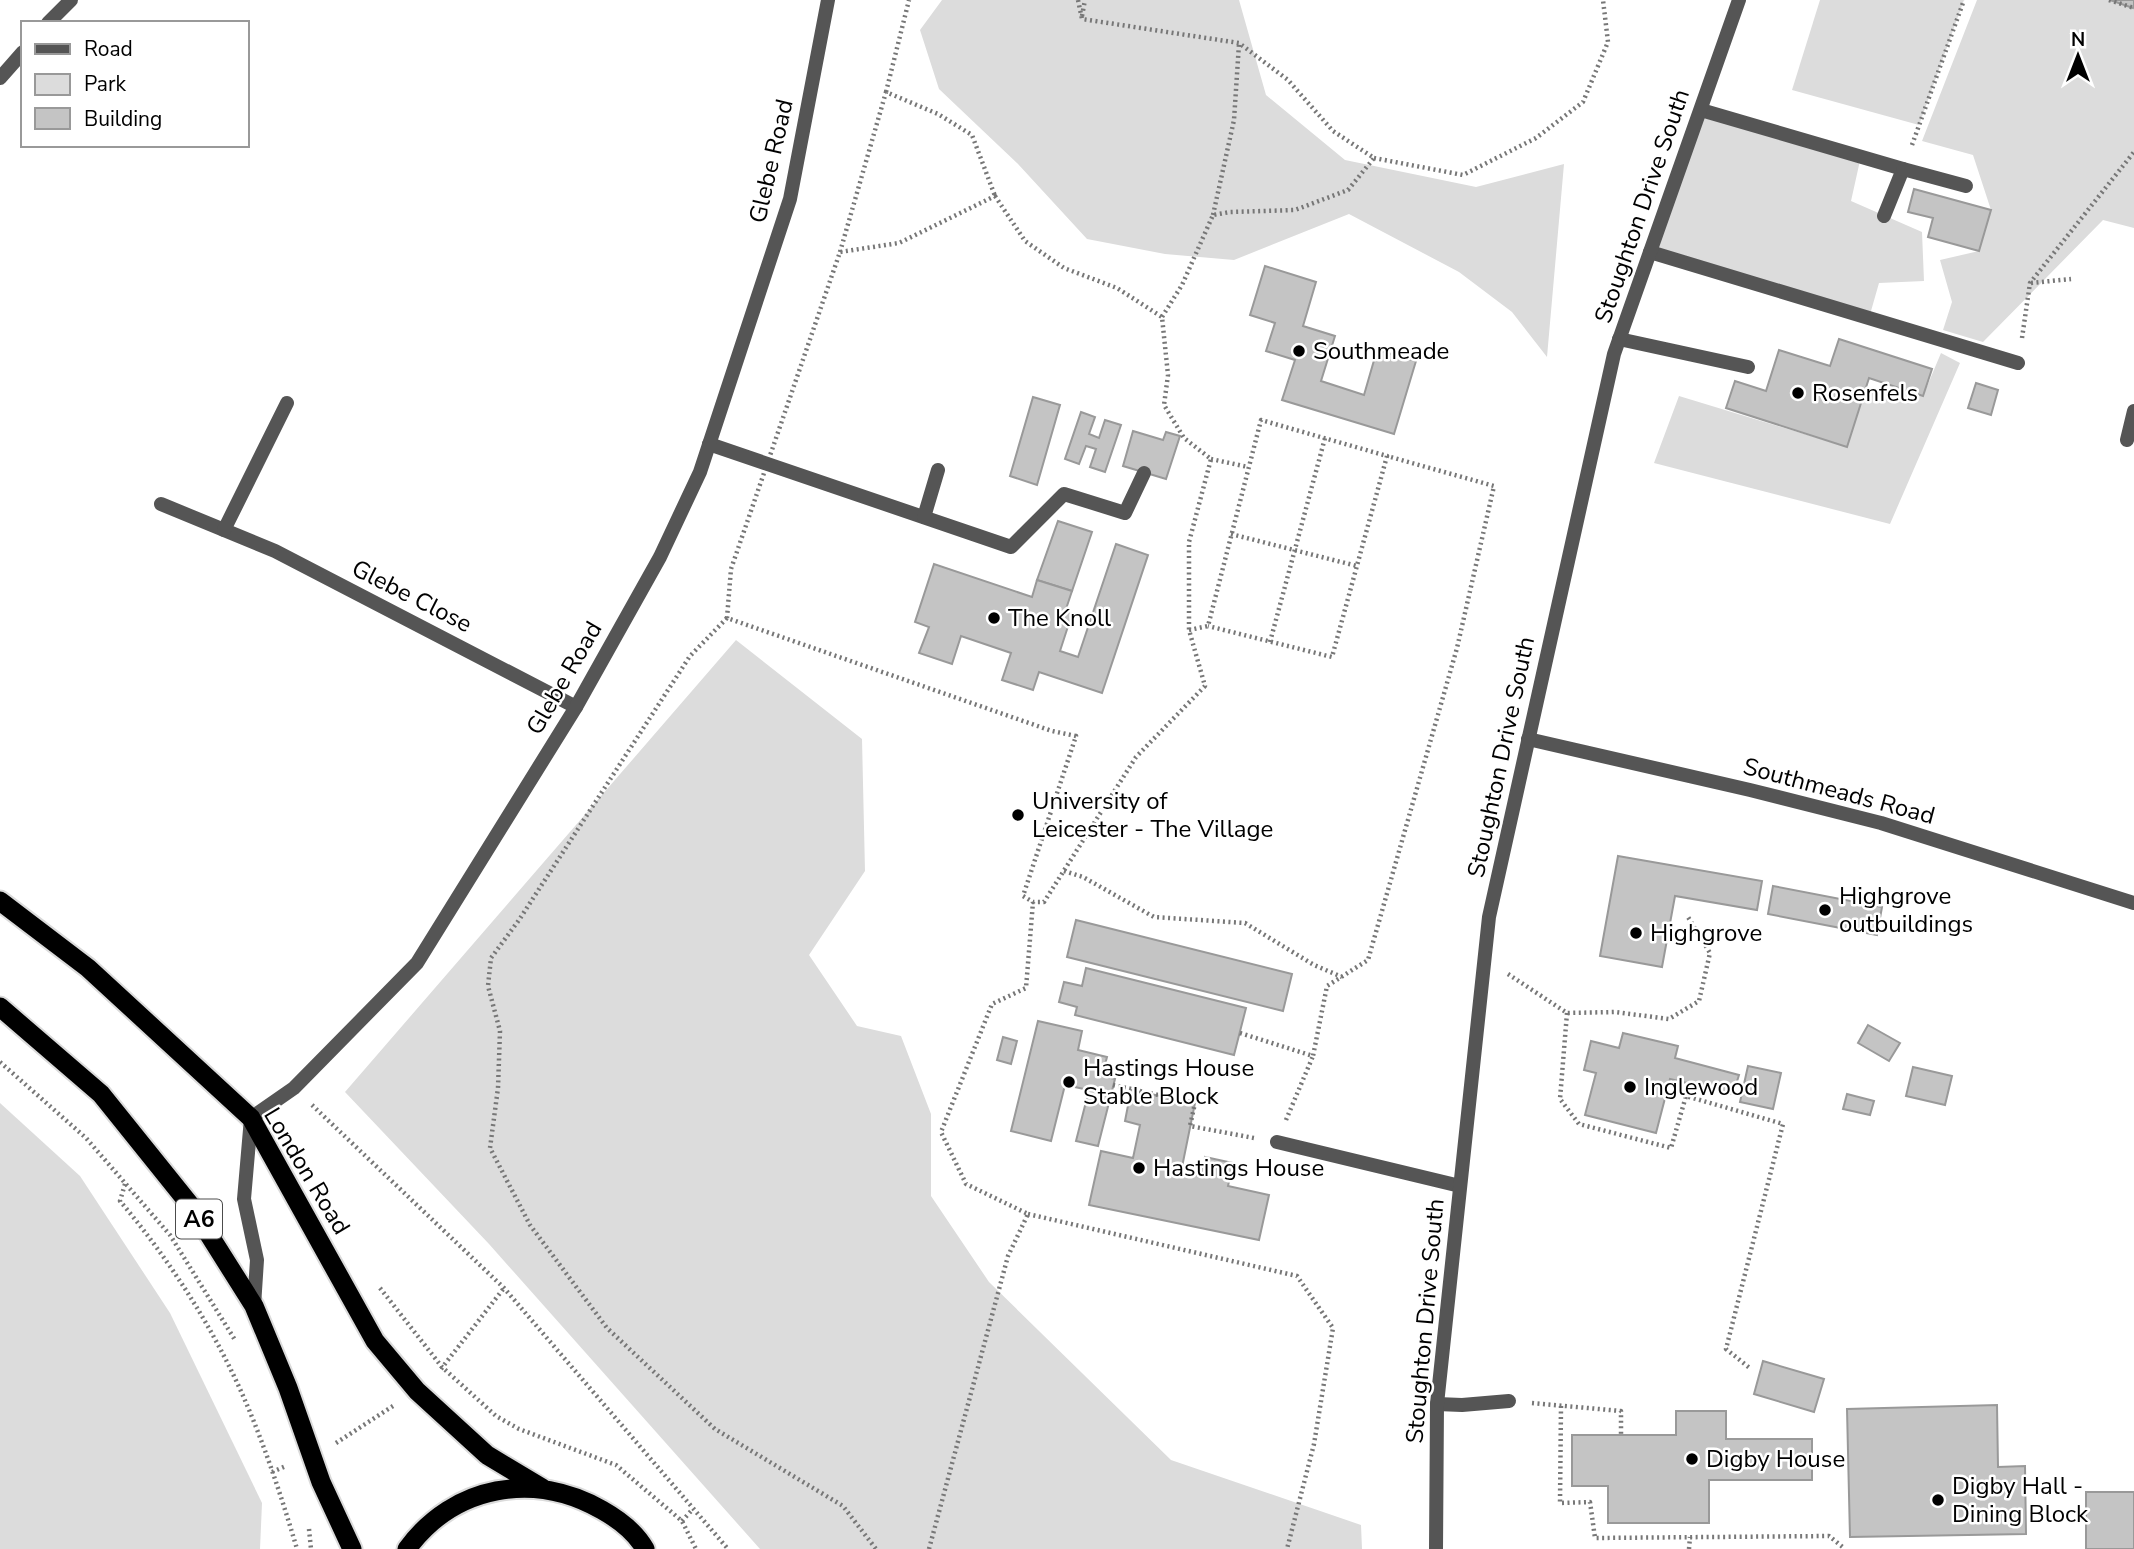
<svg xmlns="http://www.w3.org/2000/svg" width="2134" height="1549" viewBox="0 0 2134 1549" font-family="'Nunito Sans',sans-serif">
<rect width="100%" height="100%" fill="#fff"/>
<g fill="#dcdcdc">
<path d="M942 0H1239L1266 95 1345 160 1476 187 1564 164 1547 357 1512 312 1459 272 1349 214 1234 260 1165 254 1087 239 1018 164 939 89 920 30Z"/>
<path d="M1820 0H1964L1919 125 1792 90Z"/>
<path d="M1977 0H2109L2133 8 2134 6V228L2103 220 1983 342 1943 330 1952 302 1940 260 1979 251 1991 210 1973 155 1922 141Z"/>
<path d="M1704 111 1861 156 1851 201 1922 232 1924 281 1879 283 1869 318 1654 254Z"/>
<path d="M1941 353 1960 363 1890 524 1654 463 1679 396 1847 447 1866 387 1923 396Z"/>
<path d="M736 640 862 739 865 871 809 955 857 1026 901 1036 931 1114V1196L989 1282 1171 1460 1361 1525 1362 1549H760L489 1244 345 1092Z"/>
<path d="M0 1103 80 1176 170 1313 262 1503 260 1549H0Z"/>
</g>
<g fill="#c4c4c4" stroke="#999" stroke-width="2">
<path d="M2110 0H2134V6L2133 8Z"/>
<path d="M1914 189 1991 210 1979 251 1928 237 1933 218 1908 212Z"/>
<path d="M1265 266 1316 282 1303 326 1335 336 1321 381 1364 395 1377 350 1416 361 1394 434 1282 400 1295 360 1266 351 1275 323 1250 315Z"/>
<path d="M1839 339 1932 369 1923 396 1869 378 1847 447 1726 408 1735 381 1766 391 1779 350 1830 366Z"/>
<path d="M1976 383 1998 390 1991 415 1968 408Z"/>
<path d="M1033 397 1060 405 1037 485 1010 476Z"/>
<path d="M1081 412 1095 417 1089 434 1099 438 1105 420 1121 425 1105 472 1090 467 1096 449 1086 446 1079 464 1065 459Z"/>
<path d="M1133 431 1163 440 1166 432 1180 436 1166 479 1123 466Z"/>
<path d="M1058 521 1092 532 1072 591 1037 580Z"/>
<path d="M1116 544 1148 555 1102 693 1039 672 1033 690 1002 680 1011 653 961 636 952 664 919 653 929 627 915 622 934 564 1032 597 1037 580 1072 591 1065 612 1072 614 1060 651 1078 657Z"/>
<path d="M1618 856 1762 881 1757 910 1675 896 1662 967 1600 956Z"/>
<path d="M1773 886 1882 907 1877 935 1768 914Z"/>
<path d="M1076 920 1292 974 1283 1011 1067 957Z"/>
<path d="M1086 968 1246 1008 1234 1055 1075 1015 1077 1007 1059 1002 1064 982 1082 986Z"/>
<path d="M1038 1021 1082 1031 1078 1050 1107 1057 1102 1076 1115 1079 1098 1146 1076 1141 1089 1090 1065 1085 1051 1141 1011 1131Z"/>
<path d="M1868 1025 1900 1043 1889 1061 1858 1043Z"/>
<path d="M1623 1033 1678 1046 1675 1058 1739 1075 1733 1094 1670 1079 1656 1133 1585 1115 1596 1073 1584 1070 1591 1041 1619 1048Z"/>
<path d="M1003 1037 1017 1041 1011 1064 997 1060Z"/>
<path d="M1748 1066 1781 1073 1773 1109 1740 1102Z"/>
<path d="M1913 1067 1952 1076 1945 1105 1906 1096Z"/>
<path d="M1131 1090 1195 1103 1181 1172 1201 1176 1205 1157 1233 1163 1228 1186 1269 1195 1259 1240 1089 1205 1101 1151 1133 1158 1140 1125 1125 1121Z"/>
<path d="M1847 1094 1874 1101 1870 1115 1843 1109Z"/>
<path d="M1763 1361 1824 1379 1814 1412 1754 1394Z"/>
<path d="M1997 1405 1998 1467 2025 1466 2026 1534 1850 1537 1847 1409Z"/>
<path d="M1676 1411H1726V1439H1812V1480H1709V1523H1608V1486H1572V1435H1676Z"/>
<rect x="2086" y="1492" width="48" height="57"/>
</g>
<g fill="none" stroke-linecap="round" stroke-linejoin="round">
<g stroke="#dbdbdb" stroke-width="23">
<g id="trunk">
<path d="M0 901 88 968 251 1118 375 1341 417 1391 487 1455 542 1488"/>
<path d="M0 1007 101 1094 191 1206 254 1306 288 1388 321 1482 352 1549"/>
<path d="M407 1549C454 1485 534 1471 602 1510 618 1519 636 1533 645 1549"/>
</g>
</g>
<g stroke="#777" stroke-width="4.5" stroke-dasharray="2 3.5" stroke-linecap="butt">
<path d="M1078 0 1082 19 1239 43 1288 80 1333 131 1374 158 1348 190 1295 210 1230 212 1213 215 1182 285 1162 317"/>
<path d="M2109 0 2134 8"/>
<path d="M1082 16 1085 0"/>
<path d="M886 92 909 0"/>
<path d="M1912 145 1964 0"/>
<path d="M1374 158 1463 175 1536 138 1583 102 1608 42 1603 0"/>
<path d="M995 196 1025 241 1064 268 1117 288 1162 317 1168 375 1164 405 1184 438 1211 459 1189 542V630L1205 686 1136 757 1044 902H1033L1023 896 1076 736 1052 731 727 618 731 569 840 252 899 243Z"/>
<path d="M1213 215 1234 120 1239 44"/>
<path d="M840 252 886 92 938 114 972 135 995 196"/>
<path d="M2031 283 2071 279"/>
<path d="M2022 338 2030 283 2134 152"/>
<path d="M1211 459 1248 467"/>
<path d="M1231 534 1357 566"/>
<path d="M727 618 690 656 519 920 491 958 488 986 500 1031 498 1088 490 1148 530 1225 607 1328 715 1429 843 1506 876 1549"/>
<path d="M1189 630 1208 626 1261 420 1387 456 1332 657 1208 626"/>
<path d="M1270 642 1325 438"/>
<path d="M1064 871 1083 877 1154 917 1245 923 1314 965 1342 977"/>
<path d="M1508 974 1567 1013 1615 1012 1669 1019 1699 1001 1710 953 1688 917"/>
<path d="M1567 1013 1560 1099 1579 1124 1671 1148 1686 1096 1783 1124 1726 1349 1751 1369"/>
<path d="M1240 1033 1313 1056 1327 986 1368 960 1457 648 1494 486 1387 456"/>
<path d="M0 1062 86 1138 170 1235 235 1340"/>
<path d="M1113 1085 1195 1103 1190 1126 1254 1138"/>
<path d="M312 1105 504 1288 728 1549"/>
<path d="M1286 1120 1313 1056"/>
<path d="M125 1184 120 1201C168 1258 209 1321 240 1389 263 1440 281 1495 297 1549"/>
<path d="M1028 1214 1297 1276 1333 1328 1314 1444 1287 1549"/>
<path d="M380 1288 442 1367 496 1416 519 1429 616 1465 682 1521 696 1549"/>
<path d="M441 1369 504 1288"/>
<path d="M1532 1403 1621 1411V1435"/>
<path d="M1561 1406 1560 1503 1590 1502 1595 1538 1829 1536 1845 1549"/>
<path d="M336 1443 393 1406"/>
<path d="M272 1472 286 1466"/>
<path d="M682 1521 692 1510"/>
<path d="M309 1529 311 1549"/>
<path d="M929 1549 1008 1256 1028 1214 966 1184 941 1132 992 1004 1026 988 1033 902"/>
<path d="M1689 1549 1690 1537"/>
</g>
<g stroke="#555" stroke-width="14">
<path d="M1701 110 1903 169 1884 216"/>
<path d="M1903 169 1966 186"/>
<path d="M1650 252 2018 363"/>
<path d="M1619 339 1748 367"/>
<path d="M2127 440 2134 411"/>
<path d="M709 444 1011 547 1064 494 1125 513 1144 473"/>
<path d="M924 517 938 470"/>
<path d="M1277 1142 1460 1186"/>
<path d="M1437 1404 1462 1405 1509 1401"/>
</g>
<g stroke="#555" stroke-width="14">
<path d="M48 23 71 0"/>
<path d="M0 78 23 52"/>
<path d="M161 504 275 551 576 707"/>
<path d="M224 530 287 403"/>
<path d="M1528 739 1750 790 1881 823 2134 903"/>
<path d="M254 1306 257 1260 244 1199 251 1118 294 1088 417 963 576 707 660 557 700 472 790 199 828 0"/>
<path d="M1436 1549 1437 1404 1489 917 1614 354 1739 0"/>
</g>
<use href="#trunk" stroke="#000" stroke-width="19"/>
</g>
<g fill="#000" stroke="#fff" stroke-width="2.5">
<circle cx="1299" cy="351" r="7"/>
<circle cx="1798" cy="393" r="7"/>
<circle cx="994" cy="618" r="7"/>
<circle cx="1018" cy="815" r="7"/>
<circle cx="1825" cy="910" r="7"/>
<circle cx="1636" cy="933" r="7"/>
<circle cx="1069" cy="1082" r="7"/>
<circle cx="1630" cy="1087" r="7"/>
<circle cx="1139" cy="1168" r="7"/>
<circle cx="1692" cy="1459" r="7"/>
<circle cx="1938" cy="1500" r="7"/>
</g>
<g text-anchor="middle" stroke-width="5" stroke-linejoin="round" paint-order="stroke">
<rect fill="#fff" stroke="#4c4c4c" stroke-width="2" x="176" y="1199.5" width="46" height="39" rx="5"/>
<g font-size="23" font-weight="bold" fill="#000">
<text x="199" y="1227">A6</text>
</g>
<g font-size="24" fill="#000" stroke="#fff">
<text transform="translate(771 161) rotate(-77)" y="8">Glebe Road</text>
<text transform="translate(1642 206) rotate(-71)" y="8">Stoughton Drive South</text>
<text transform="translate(412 596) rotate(27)" y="8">Glebe Close</text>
<text transform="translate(564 678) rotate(-60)" y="8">Glebe Road</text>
<text transform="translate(1501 757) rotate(-78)" y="8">Stoughton Drive South</text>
<text transform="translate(1839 791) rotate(15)" y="8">Southmeads Road</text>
<text transform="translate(307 1171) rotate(59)" y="8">London Road</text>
<text transform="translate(1425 1321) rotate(-85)" y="8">Stoughton Drive South</text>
</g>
<g font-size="24" fill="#000" stroke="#fff" text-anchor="start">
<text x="1313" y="359">Southmeade</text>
<text x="1812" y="401">Rosenfels</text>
<text x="1008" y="626">The Knoll</text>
<text x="1032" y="809">University of<tspan x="1032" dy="28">Leicester - The Village</tspan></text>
<text x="1839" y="904">Highgrove<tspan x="1839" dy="28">outbuildings</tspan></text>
<text x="1650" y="941">Highgrove</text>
<text x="1083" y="1076">Hastings House<tspan x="1083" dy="28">Stable Block</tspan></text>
<text x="1644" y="1095">Inglewood</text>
<text x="1153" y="1176">Hastings House</text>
<text x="1706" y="1467">Digby House</text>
<text x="1952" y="1494">Digby Hall -<tspan x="1952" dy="28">Dining Block</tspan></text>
</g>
</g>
<rect x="21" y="21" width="228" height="126" fill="#ffffff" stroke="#999999" stroke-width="2"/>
<rect x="35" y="44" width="35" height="10" fill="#555555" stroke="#999999" stroke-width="2"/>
<text x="84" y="56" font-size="21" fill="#000000">Road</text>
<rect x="35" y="74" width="35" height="21" fill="#dcdcdc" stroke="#999999" stroke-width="2"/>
<text x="84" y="91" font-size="21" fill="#000000">Park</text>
<rect x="35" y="108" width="35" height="21" fill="#c4c4c4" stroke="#999999" stroke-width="2"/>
<text x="84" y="126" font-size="21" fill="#000000">Building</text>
<g transform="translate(2078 56)" stroke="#ffffff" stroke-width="5" paint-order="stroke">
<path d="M0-5L12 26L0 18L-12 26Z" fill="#000000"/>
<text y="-10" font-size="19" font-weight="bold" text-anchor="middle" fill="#000000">N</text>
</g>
</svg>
